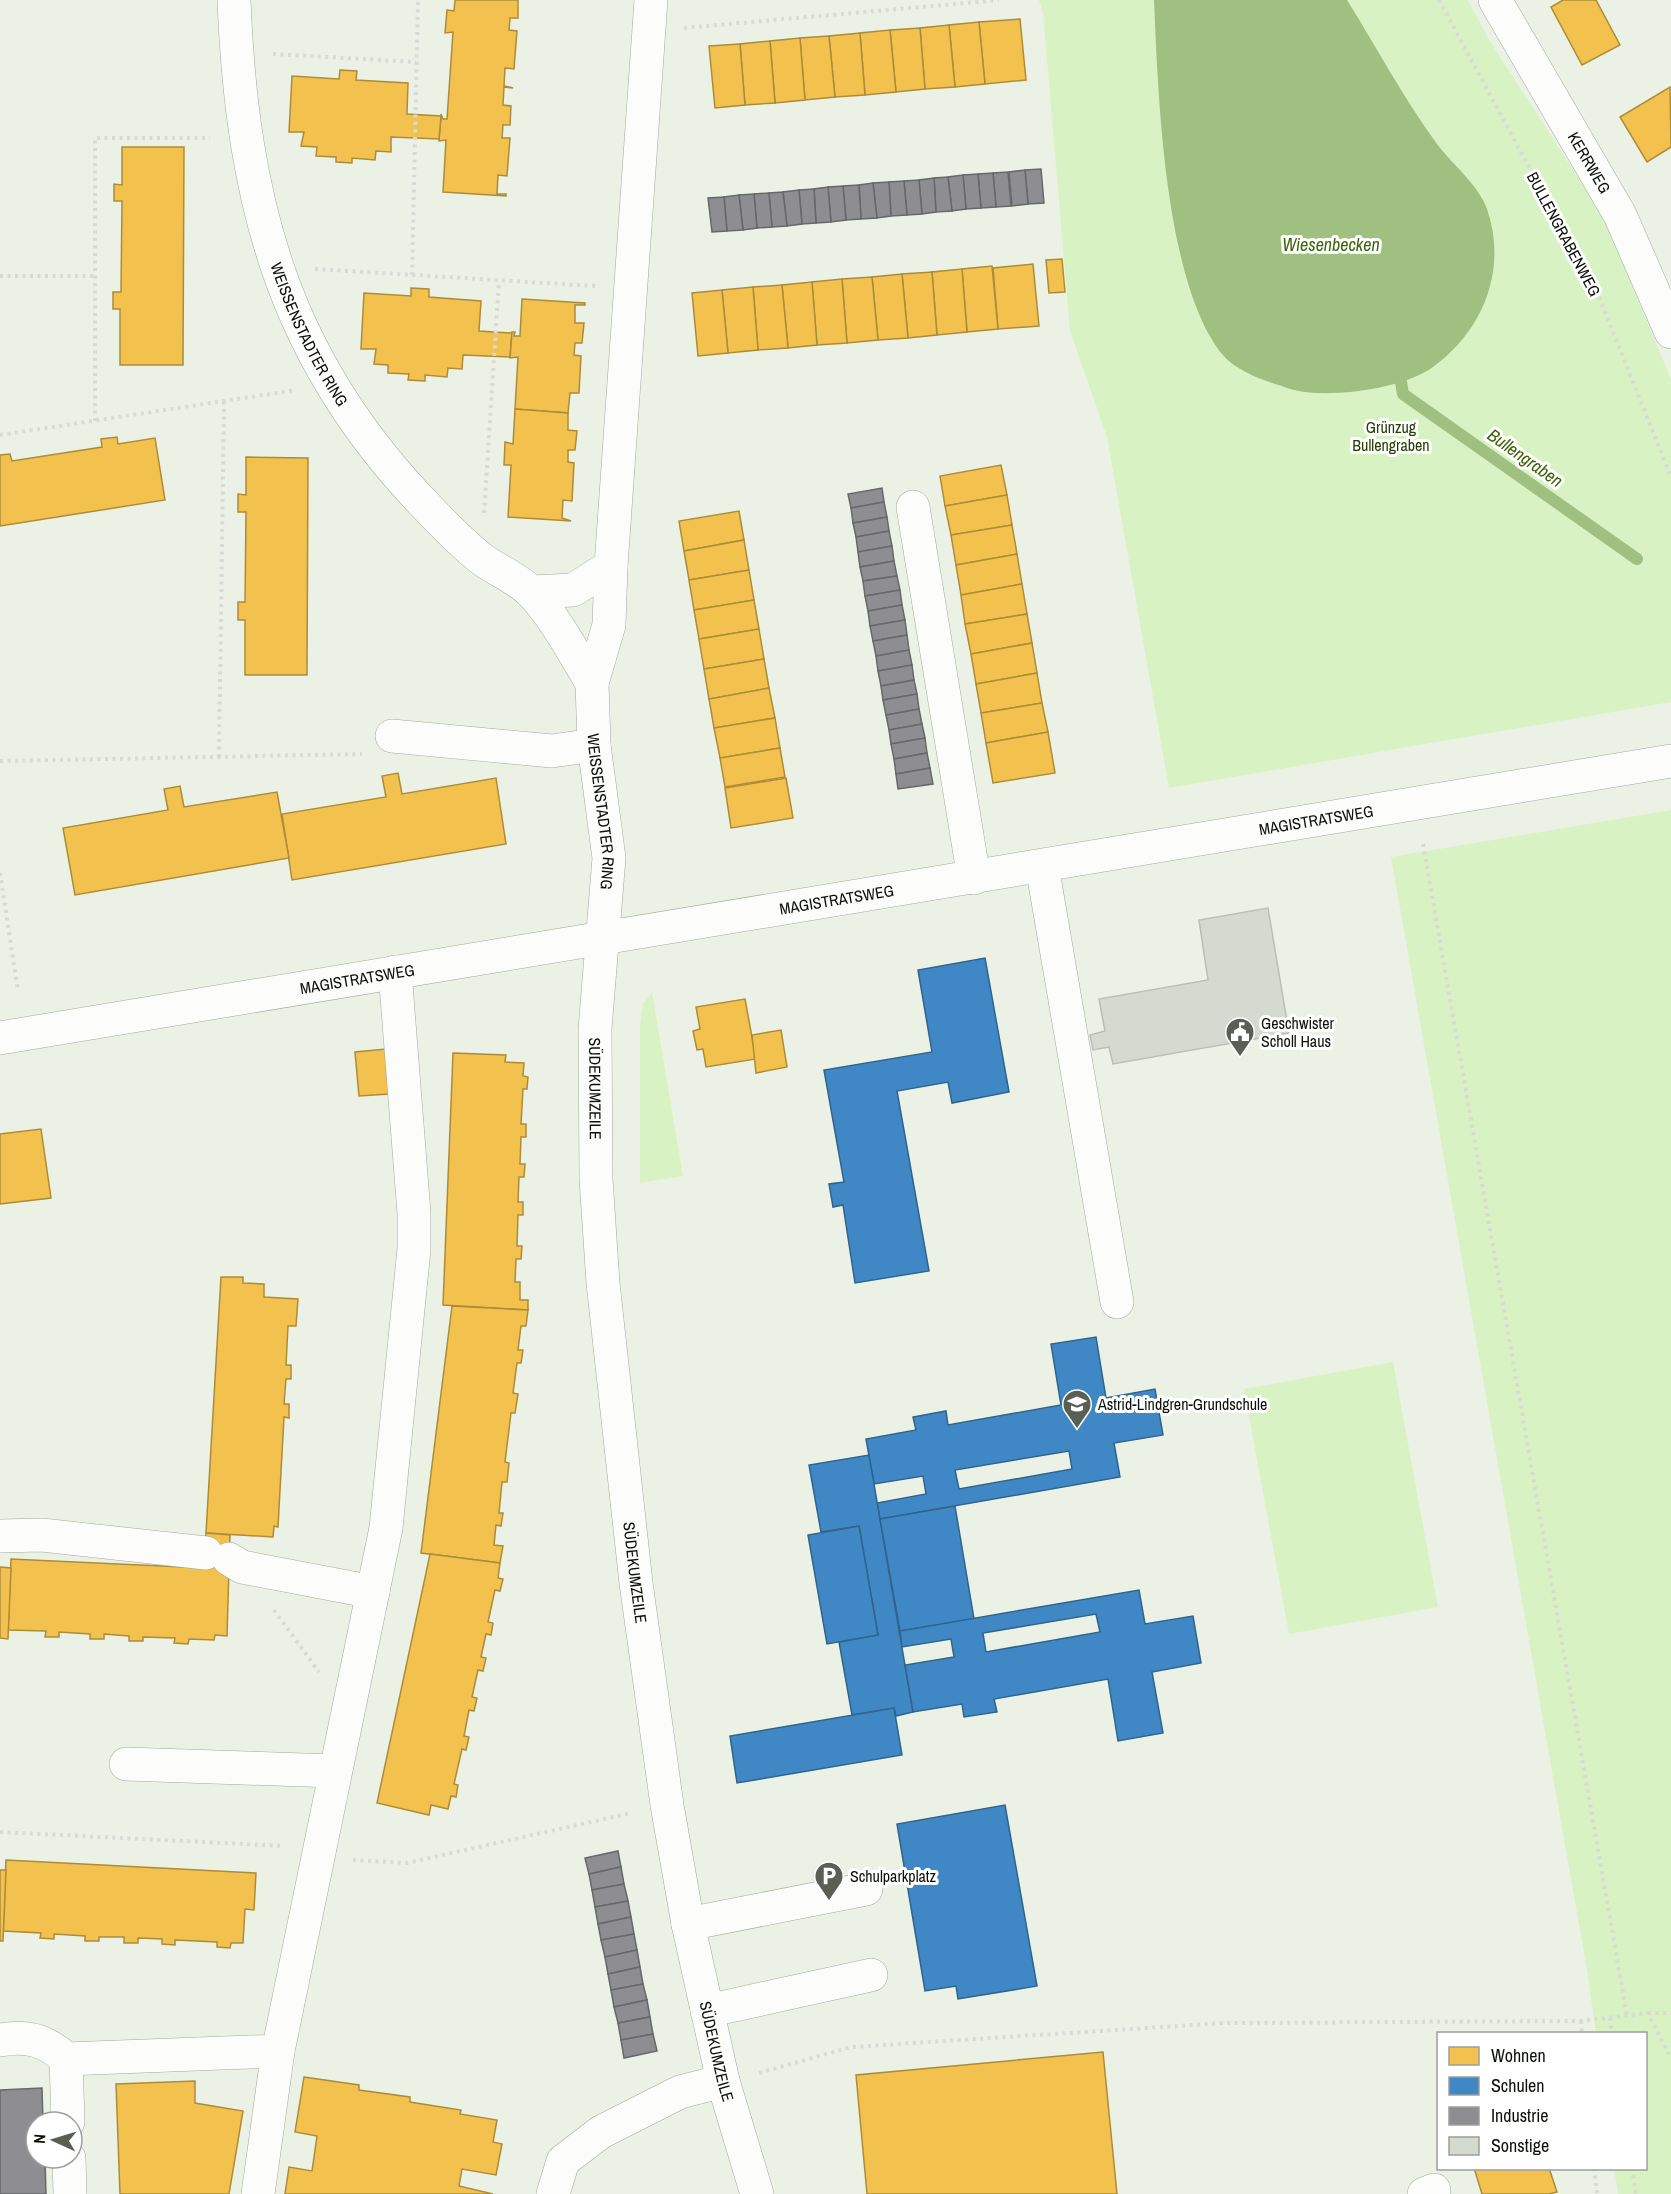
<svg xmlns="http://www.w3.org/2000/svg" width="1671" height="2194" viewBox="0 0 1671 2194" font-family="'Archivo Narrow',sans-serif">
<rect width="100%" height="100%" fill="#ebf2e5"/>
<g fill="#d9f2c3">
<path d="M1039 0H1468L1488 38 1604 218 1671 379V702L1169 788 1107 437 1070 331 1043 13Z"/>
<path d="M1671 810V2194H1618L1614 2169 1646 2168V2034L1596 2033 1587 1970 1391 857Z"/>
<path d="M652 992 683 1176 640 1183V1026L643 1004Z"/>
<path d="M1393 1362 1438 1607 1289 1634 1244 1389Z"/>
</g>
<path fill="#a0c082" d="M1154 0H1347C1377 48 1404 99 1437 144 1452 164 1478 184 1487 209 1508 269 1483 331 1433 367 1405 388 1334 398 1299 391 1291 390 1283 386 1275 384 1257 378 1234 369 1222 354 1164 282 1158 92 1154 0Z"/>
<g fill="#f2c14e" stroke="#ad8c39" stroke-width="1.5">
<path d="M455 0H518V18H510L509 30 517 31 514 69 505 68 504 86 513 88 504 87 503 105 511 106 510 125H503L502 138H510L507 176 498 175 497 194H506V196L443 192 446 140 439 141 441 114 443 119H447L453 32 445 33 447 10 454 11Z"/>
<path d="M1563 0H1596L1620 45 1582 65 1551 7Z"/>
<path d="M1020 19 1026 80 985 84 979 22Z"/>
<path d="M979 22 985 84 955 87 949 25Z"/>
<path d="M949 25 955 87 925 89 920 28Z"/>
<path d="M920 28 925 89 896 92 890 30Z"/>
<path d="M890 30 896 92 865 95 860 33Z"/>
<path d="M860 33 865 95 835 97 829 36Z"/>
<path d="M829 36 835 97 805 100 800 38Z"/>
<path d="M800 38 805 100 775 103 770 41Z"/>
<path d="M770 41 775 103 745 105 740 44Z"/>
<path d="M740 44 745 105 715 108 709 46Z"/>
<path d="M340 70 357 71 356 80 408 83 407 114 441 116 439 139 391 137V152L376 151 375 160 352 158V163L336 162V157L316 156 317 147 301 146 304 132H289L292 76 339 79Z"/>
<path d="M1670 87 1671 147 1647 162 1620 117Z"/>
<path d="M122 147H184L183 365H120V309H113V292H121L122 201H114V184L122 185Z"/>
<path d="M1062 259 1065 292 1049 293 1046 260Z"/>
<path d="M1033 264 1039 326 998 329 993 268Z"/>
<path d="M992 266 998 329 967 332 962 269Z"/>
<path d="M962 269 967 332 937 335 932 272Z"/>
<path d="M932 272 937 335 908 338 902 274Z"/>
<path d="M902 274 908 338 878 340 872 277Z"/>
<path d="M872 277 878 340 847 343 842 279Z"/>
<path d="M842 279 847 343 817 345 812 282Z"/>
<path d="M812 282 817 345 788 348 782 285Z"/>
<path d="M782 285 788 348 758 350 753 287Z"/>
<path d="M753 287 758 350 728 353 722 290Z"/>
<path d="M411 288 429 289V297L481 301 479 331 512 333 510 357 463 355 462 369 448 368 447 377 425 375V381L408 380 409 374 388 373V365L374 364 376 349H361L364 293 411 296Z"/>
<path d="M722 290 728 353 698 356 692 293Z"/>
<path d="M522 299 585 303V305H575V323H584L582 343H575L574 355 581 356 579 393H570L568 413 515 409 518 357 510 358 512 332H515L514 336H520Z"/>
<path d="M515 409 568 413V430L577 431 575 450H568V462L574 463 572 501 563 500 562 518 571 521 508 517 511 465H504L505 442 513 444Z"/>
<path d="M117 437 118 444 155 438 165 500 0 526V455L10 454 12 461 102 447 101 439Z"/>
<path d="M246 457 308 458 307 675H245V620H238V602H245L246 512H238V494L246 495Z"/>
<path d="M1001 465 1007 495 945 506 940 476Z"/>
<path d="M1007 495 1012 525 951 535 945 506Z"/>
<path d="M739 511 744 540 684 551 679 521Z"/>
<path d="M1012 525 1017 554 956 565 951 535Z"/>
<path d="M744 540 749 570 689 580 684 551Z"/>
<path d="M1017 554 1022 584 961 595 956 565Z"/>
<path d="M749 570 754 600 694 610 689 580Z"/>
<path d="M1022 584 1027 614 965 624 961 595Z"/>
<path d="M754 600 759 629 699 639 694 610Z"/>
<path d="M1027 614 1032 643 971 654 965 624Z"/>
<path d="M759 629 764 659 704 669 699 639Z"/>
<path d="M1032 643 1037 673 976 684 971 654Z"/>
<path d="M764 659 769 688 709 699 704 669Z"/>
<path d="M1037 673 1042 703 981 713 976 684Z"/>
<path d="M769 688 775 718 714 728 709 699Z"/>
<path d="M1042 703 1048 732 986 743 981 713Z"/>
<path d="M775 718 780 748 720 758 714 728Z"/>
<path d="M1048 732 1055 773 993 783 986 743Z"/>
<path d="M780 748 785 777 725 787 720 758Z"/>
<path d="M398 773 402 794 496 778 506 844 292 880 282 814 386 797 382 776Z"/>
<path d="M786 778 793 818 731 828 725 788Z"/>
<path d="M180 786 184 807 277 792 289 858 75 895 63 828 168 810 164 789Z"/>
<path d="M745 999 756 1059 706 1067 703 1049 697 1050 693 1031 700 1029 696 1007Z"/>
<path d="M781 1030 787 1067 756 1073 752 1035Z"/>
<path d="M386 1049 389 1094 359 1096 355 1052Z"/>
<path d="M453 1053 506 1055 505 1062 524 1063 523 1076 528 1077 527 1089H523L521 1124H526V1137H521L520 1164H525L524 1177H519L518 1202H523V1215H518L517 1246H522L521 1259H516L515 1282H520V1300H528V1310L443 1305Z"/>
<path d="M41 1129 51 1198 0 1204V1134Z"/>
<path d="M221 1277H243V1283L264 1284V1297L298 1299 296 1326H288L286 1365H291V1379H286L284 1404H289V1418L284 1417 278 1527 274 1526 273 1537 206 1533Z"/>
<path d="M452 1306 528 1310 526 1326H521L518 1350H523L521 1363H517L513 1393 518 1394 515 1413H511L505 1462 509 1463 507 1482H502L499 1513H503L501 1526 496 1525 494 1545 503 1546 500 1563 421 1553Z"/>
<path d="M206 1533 230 1535 227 1636 215 1635 214 1640 189 1639 188 1644 174 1643 175 1638 143 1637V1641H129V1636L104 1634V1639H90V1634L59 1632V1637H45L46 1631 8 1630 11 1559 205 1568Z"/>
<path d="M430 1554 500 1563 498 1578 503 1579 500 1591 495 1590 488 1622 493 1623 491 1635 486 1634 481 1657 486 1658 483 1671 478 1670 472 1697 477 1698 474 1711 469 1710 464 1736 469 1737 466 1750 462 1749 454 1784 458 1785 456 1797 451 1796 448 1809 431 1805 429 1815 377 1803Z"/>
<path d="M0 1567 11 1568 8 1639 0 1638Z"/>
<path d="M6 1860 256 1873 254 1910 245 1909 243 1943H231L230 1948 217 1947V1942L175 1940V1945L162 1944V1939L138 1938V1943H124V1937H99V1941H85V1936L54 1934V1939L40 1938 41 1933 3 1931Z"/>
<path d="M0 1870H6L3 1941H0Z"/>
<path d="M1103 2052 1117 2194H867L856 2075Z"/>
<path d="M304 2077 359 2085V2090L410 2097V2102L461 2110 460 2114 497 2120 493 2142 502 2144 496 2175 462 2169 459 2186 493 2194H285L289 2167 312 2171 317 2136 295 2132Z"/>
<path d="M195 2081V2103L243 2111 229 2194H120L116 2084Z"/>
<path d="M1474 2168H1549L1557 2192 1549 2194H1482Z"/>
</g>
<g fill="#3f88c5" stroke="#2f648c" stroke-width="1.5" fill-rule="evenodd">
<path d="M985 958 1009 1092 952 1103 948 1082 897 1091 929 1271 855 1283 843 1205 833 1207 829 1184 844 1182 824 1070 932 1052 918 970Z"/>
<path d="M1096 1337 1106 1398 1155 1389 1163 1435 1114 1443 1120 1477 880 1519 877 1503 926 1494 923 1476 874 1484 866 1439 916 1430 913 1417 946 1411 948 1425 1061 1405 1051 1344ZM1069 1451 1072 1469 959 1489 955 1470Z"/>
<path d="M869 1455 913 1712 896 1716 894 1708 852 1715 839 1642 878 1635 859 1526 821 1532 809 1465Z"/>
<path d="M955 1506 974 1619 900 1631 880 1519Z"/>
<path d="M859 1526 878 1635 827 1644 808 1535Z"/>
<path d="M1139 1590 1145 1624 1193 1616 1201 1663 1152 1672 1163 1733 1118 1741 1108 1679 994 1699 997 1712 964 1717 962 1704 913 1712 905 1665 954 1657 951 1639 902 1647 900 1631ZM1096 1614 1100 1632 986 1652 983 1633Z"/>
<path d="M894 1708 902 1755 737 1783 730 1736Z"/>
<path d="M1005 1805 1037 1986 958 1999 956 1986 925 1991 897 1824Z"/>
</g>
<g fill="#8d8d92" stroke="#666869" stroke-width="1.5">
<path d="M1041 169 1044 203 1028 204 1025 170Z"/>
<path d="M1025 170 1028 204 1012 206 1009 172Z"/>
<path d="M1008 172 1011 206 996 207 993 173Z"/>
<path d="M993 173 996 207 981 208 978 174Z"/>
<path d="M978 174 981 208 966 209 963 175Z"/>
<path d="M963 175 966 209 952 211 948 177Z"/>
<path d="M948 177 952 211 936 212 934 178Z"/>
<path d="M934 178 936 212 922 214 919 180Z"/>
<path d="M919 180 922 214 907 215 904 181Z"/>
<path d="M904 181 907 215 891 216 889 182Z"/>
<path d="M889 182 891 216 877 218 873 183Z"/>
<path d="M873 183 877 218 861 219 859 185Z"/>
<path d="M859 185 861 219 846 220 843 186Z"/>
<path d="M843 186 846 220 831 222 828 187Z"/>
<path d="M828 187 831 222 816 223 814 189Z"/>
<path d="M814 189 816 223 802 224 799 190Z"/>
<path d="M799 190 802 224 787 226 783 192Z"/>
<path d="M783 192 787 226 772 227 769 193Z"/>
<path d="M769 193 772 227 757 228 754 194Z"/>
<path d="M754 194 757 228 743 230 739 195Z"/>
<path d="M739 195 743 230 727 231 724 197Z"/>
<path d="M724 197 727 231 712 232 708 198Z"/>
<path d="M882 488 884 502 851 508 848 494Z"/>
<path d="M884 502 887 517 853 523 851 508Z"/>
<path d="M887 517 889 531 856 537 853 523Z"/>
<path d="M889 531 892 546 858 552 856 537Z"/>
<path d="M892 546 894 561 860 567 858 552Z"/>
<path d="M894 561 897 576 863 581 860 567Z"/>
<path d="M897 576 900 590 865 596 863 581Z"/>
<path d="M900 590 902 605 868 611 865 596Z"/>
<path d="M902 605 905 620 870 626 868 611Z"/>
<path d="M905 620 907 635 873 641 870 626Z"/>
<path d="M907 635 909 650 876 656 873 641Z"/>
<path d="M909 650 912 665 878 671 876 656Z"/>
<path d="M912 665 914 680 881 686 878 671Z"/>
<path d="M914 680 917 694 883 700 881 686Z"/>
<path d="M917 694 919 709 886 715 883 700Z"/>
<path d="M919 709 922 724 889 730 886 715Z"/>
<path d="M922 724 925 738 891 744 889 730Z"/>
<path d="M925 738 927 753 894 759 891 744Z"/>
<path d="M927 753 930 768 896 774 894 759Z"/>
<path d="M930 768 933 784 898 789 896 774Z"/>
<path d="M618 1851 621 1867 589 1874 585 1858Z"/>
<path d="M621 1867 624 1884 592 1890 589 1874Z"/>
<path d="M624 1884 628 1901 595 1907 592 1890Z"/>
<path d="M628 1901 631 1917 598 1924 595 1907Z"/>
<path d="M631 1917 634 1934 601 1940 598 1924Z"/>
<path d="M634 1934 637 1950 605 1957 601 1940Z"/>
<path d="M637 1950 640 1967 608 1974 605 1957Z"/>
<path d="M640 1967 643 1984 611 1990 608 1974Z"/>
<path d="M643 1984 647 2000 614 2007 611 1990Z"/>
<path d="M647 2000 650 2017 618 2023 614 2007Z"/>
<path d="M650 2017 653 2034 621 2040 618 2023Z"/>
<path d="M653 2034 657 2051 624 2058 621 2040Z"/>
<path d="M42 2088 43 2122H36V2158H45L46 2194H0V2090Z"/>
</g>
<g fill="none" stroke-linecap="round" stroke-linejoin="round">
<path stroke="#a0c082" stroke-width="12" d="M1401 382 1403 394 1637 559"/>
</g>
<path fill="#d4dad0" stroke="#b9bfb4" stroke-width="1.5" d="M1268 908 1289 1033 1113 1064 1109 1047 1093 1050 1090 1035 1105 1031 1099 999 1208 980 1199 920Z"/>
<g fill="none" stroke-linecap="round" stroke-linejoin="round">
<g stroke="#a2a89e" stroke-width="34">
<g id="minor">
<path id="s1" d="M234 0C242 201 283 359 427 507 444 525 463 545 483 560 498 571 519 579 532 593 555 617 575 655 592 683"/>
<path id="s2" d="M651 0 611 566 609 625 592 683 594 745 609 858 595 1029 596 1179 603 1283 636 1583 667 1805 688 1924 723 2081 757 2194"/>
<path id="s3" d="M1495 0 1620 215 1671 332"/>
<path d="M913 507 974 878"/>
<path d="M532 592 573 590 611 566"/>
<path d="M392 736 552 751 594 745"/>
<path d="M1042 866 1117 1302"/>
<path id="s4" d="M0 1038 1671 761"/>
<path d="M0 1536 42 1535 206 1553"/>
<path d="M229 1559 242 1567 373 1592"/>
<path d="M126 1764 334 1771"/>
<path d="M688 1924 866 1889"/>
<path d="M707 2011 871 1975"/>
<path d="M0 2040C27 2035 46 2040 66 2059L278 2051 386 1528 414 1249V1213L395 972"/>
<path d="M66 2059 68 2122"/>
<path d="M69 2158 70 2194"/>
<path d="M258 2194 278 2051"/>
<path d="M553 2194 563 2161 601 2132 680 2092 723 2081"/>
<path d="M1424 2194 1434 2190"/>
</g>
</g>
<g stroke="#d7dad6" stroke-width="4" stroke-dasharray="3 4.5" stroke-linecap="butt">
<path d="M1439 0 1599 297 1671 477"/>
<path d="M684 28 999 0"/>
<path d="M273 54 416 62"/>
<path d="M315 269 595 286"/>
<path d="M412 275 418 0"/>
<path d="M0 276H95"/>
<path d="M95 421V138H210"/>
<path d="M0 435 296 390"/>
<path d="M484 513 499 281"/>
<path d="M219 757 224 401"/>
<path d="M0 761 362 754"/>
<path d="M1423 844 1627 2016"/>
<path d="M0 873 18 991"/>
<path d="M274 1610 319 1672"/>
<path d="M0 1832 284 1846"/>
<path d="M353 1860 407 1863 631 1813"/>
<path d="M1648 2013H1671"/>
<path d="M1610 2018 1612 2034"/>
<path d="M1581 2021 1582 2034"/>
<path d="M759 2073 851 2047 1224 2023 1581 2021 1648 2013 1671 2059"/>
<path d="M1594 2168 1597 2194"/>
<path d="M1632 2168 1636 2194"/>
</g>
<use href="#minor" stroke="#fcfdfb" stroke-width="33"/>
</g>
<defs>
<g id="civic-pin" transform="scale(1.5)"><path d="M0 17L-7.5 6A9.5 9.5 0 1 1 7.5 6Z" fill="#595f55" stroke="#fff"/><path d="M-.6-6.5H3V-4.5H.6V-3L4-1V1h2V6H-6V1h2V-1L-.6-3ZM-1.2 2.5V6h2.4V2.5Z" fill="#fff"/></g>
<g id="school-pin" transform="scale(1.5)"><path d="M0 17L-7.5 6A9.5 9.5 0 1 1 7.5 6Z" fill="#595f55" stroke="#fff"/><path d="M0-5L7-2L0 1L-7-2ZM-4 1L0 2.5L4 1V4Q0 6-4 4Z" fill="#fff"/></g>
<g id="parking-pin" transform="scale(1.5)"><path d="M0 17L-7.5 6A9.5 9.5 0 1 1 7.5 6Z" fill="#595f55" stroke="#fff"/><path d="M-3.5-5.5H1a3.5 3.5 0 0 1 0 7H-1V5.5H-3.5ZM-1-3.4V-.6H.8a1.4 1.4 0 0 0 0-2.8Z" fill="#fff"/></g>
</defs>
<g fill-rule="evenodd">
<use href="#civic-pin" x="1240" y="1032"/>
<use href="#school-pin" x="1077" y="1404"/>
<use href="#parking-pin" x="829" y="1876"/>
</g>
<g text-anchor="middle" stroke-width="6" stroke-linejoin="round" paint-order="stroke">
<g font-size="16" fill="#0b1008" stroke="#fff">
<text dy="6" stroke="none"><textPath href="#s3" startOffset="188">KERRWEG</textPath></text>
<text transform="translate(1564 234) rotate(62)" y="6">BULLENGRABENWEG</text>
<text dy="6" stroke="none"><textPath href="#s1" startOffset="346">WEISSENSTADTER RING</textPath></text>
<text dy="6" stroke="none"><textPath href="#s2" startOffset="816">WEISSENSTADTER RING</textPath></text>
<text dy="6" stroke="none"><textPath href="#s4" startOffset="1334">MAGISTRATSWEG</textPath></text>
<text dy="6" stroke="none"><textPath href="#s4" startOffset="848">MAGISTRATSWEG</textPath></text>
<text dy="6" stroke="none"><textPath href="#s4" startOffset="362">MAGISTRATSWEG</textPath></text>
<text dy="6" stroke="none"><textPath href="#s2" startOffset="1094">SÜDEKUMZEILE</textPath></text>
<text dy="6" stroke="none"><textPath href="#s2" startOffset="1580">SÜDEKUMZEILE</textPath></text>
<text dy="6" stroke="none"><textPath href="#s2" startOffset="2066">SÜDEKUMZEILE</textPath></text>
</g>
<g font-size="16" fill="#243e00" stroke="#fff">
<text x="1391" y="433">Grünzug<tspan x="1391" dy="18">Bullengraben</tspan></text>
</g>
<g font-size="16" fill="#0b1008" stroke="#fff" text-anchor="start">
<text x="1261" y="1029">Geschwister<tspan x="1261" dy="18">Scholl Haus</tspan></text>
<text x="1098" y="1410">Astrid-Lindgren-Grundschule</text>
<text x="850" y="1882">Schulparkplatz</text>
</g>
<g font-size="18" font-style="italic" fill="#3e6408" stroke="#fff">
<text x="1331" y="251">Wiesenbecken</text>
<text transform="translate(1525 458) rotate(35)" y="6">Bullengraben</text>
</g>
</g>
<rect x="1437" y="2032" width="210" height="138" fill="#ffffff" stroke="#9d9f9c" stroke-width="1.5"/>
<rect x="1449" y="2047" width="30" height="18" fill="#f2c14e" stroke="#9d9f9c" stroke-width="1.5"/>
<text x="1491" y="2062" font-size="18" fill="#0b1008">Wohnen</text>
<rect x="1449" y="2077" width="30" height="18" fill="#3f88c5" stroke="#9d9f9c" stroke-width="1.5"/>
<text x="1491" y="2092" font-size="18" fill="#0b1008">Schulen</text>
<rect x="1449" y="2107" width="30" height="18" fill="#8d8d92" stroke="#9d9f9c" stroke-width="1.5"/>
<text x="1491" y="2122" font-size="18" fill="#0b1008">Industrie</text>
<rect x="1449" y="2137" width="30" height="18" fill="#d4dad0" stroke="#9d9f9c" stroke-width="1.5"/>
<text x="1491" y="2152" font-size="18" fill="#0b1008">Sonstige</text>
<g transform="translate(54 2140) rotate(274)"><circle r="28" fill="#ffffff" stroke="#9d9f9c" stroke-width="1.5"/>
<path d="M0-4.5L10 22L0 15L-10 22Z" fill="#595f55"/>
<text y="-9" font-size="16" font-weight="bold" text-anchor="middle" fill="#0b1008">N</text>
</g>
</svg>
